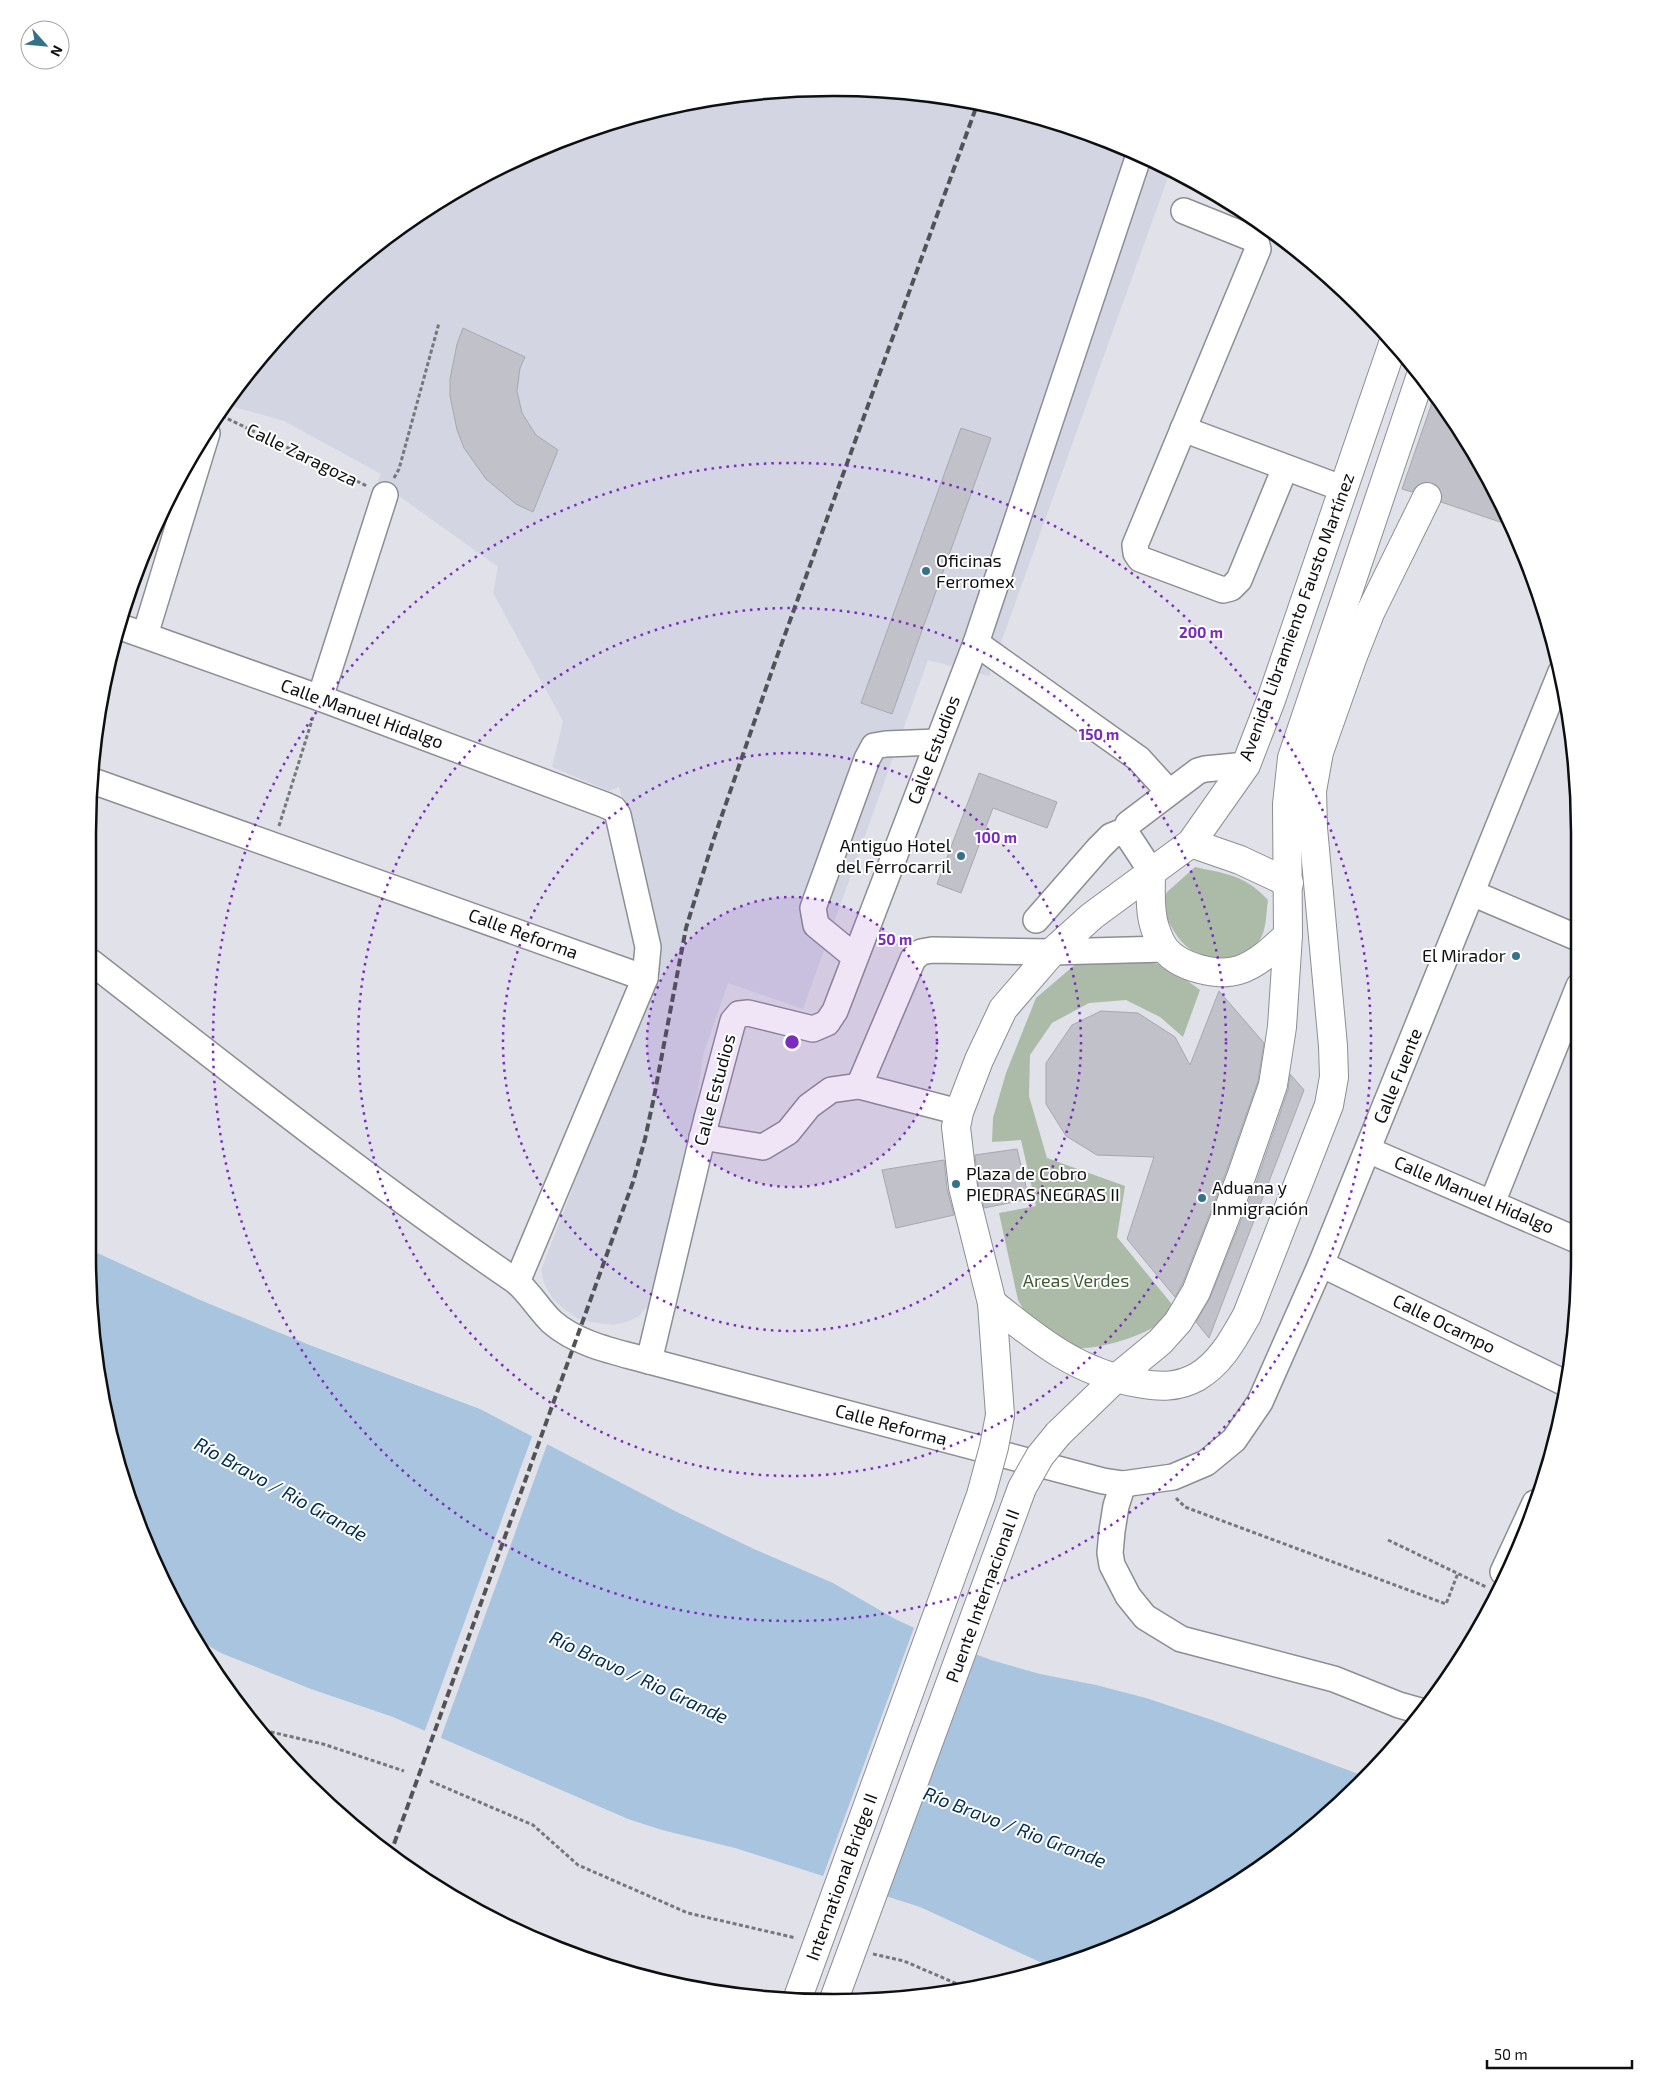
<svg xmlns="http://www.w3.org/2000/svg" width="1667" height="2090" viewBox="0 0 1667 2090" font-family="'Exo 2',sans-serif">
<rect width="100%" height="100%" fill="#e1e2e9"/>
<path fill="#d3d5e3" d="M883 89 1027 113 1164 165 1171 169 989 676 928 660 803 1009 728 983 704 1052 680 1200 651 1303 638 1317 626 1322 614 1325 590 1322 577 1318 565 1310 552 1298 544 1283 541 1270 650 987 640 863 619 787 609 791 552 767 563 721 493 593 498 567 378 481 381 474 284 421 227 405 272 342 379 242 461 187 594 127 736 94Z"/>
<g fill="#acbba7">
<path d="M1195 867C1227 874 1245 875 1268 900 1266 913 1267 930 1259 941 1243 963 1206 964 1186 946 1174 935 1167 919 1161 904L1167 892Z"/>
<path d="M1123 959 1166 965 1200 990 1183 1037 1160 1017 1126 1000 1089 1003 1052 1023 1030 1055 1029 1096 1047 1158 1125 1186 1117 1237 1175 1308C1163 1331 1109 1347 1084 1348 1073 1349 1050 1339 1039 1336L1018 1300 999 1213 1036 1206 1021 1140 992 1142 993 1118 1006 1073 1036 998 1077 963Z"/>
<path d="M979 1984 985 1985 921 1997 942 1987Z"/>
</g>
<path fill="#a9c4de" d="M93 1251 200 1300 312 1346 480 1409 677 1512 754 1549 833 1583 895 1619 954 1646 991 1660 1040 1674 1096 1685 1146 1698 1212 1720 1364 1776 1326 1817 1206 1903 1119 1946 1053 1968 920 1907 735 1848 662 1830 628 1819 393 1717 311 1689 221 1653 193 1637 187 1629 144 1542 113 1449 94 1354Z"/>
<g fill="#e1e2e9">
<path d="M533 1434 548 1442 440 1740 424 1733Z"/>
<path d="M915 1625 955 1644 885 1899 822 1879Z"/>
</g>
<g fill="#c1c2c9" stroke="#a7a8af">
<path d="M463 328 525 357 520 368 517 391 522 413 536 435 558 450 533 512 516 504 486 479 464 448 457 430 450 396V379L457 344Z"/>
<path d="M1434 397 1480 461 1509 525 1441 502 1442 495 1440 489 1433 483 1425 482 1419 484 1412 492 1402 489Z"/>
<path d="M961 428 991 438 892 714 861 703Z"/>
<path d="M979 773 1057 802 1047 828 993 808 961 893 937 884Z"/>
<path d="M1219 991 1264 1043 1258 1081 1226 1172 1182 1285 1175 1297 1127 1239 1154 1157 1097 1155 1066 1136 1046 1104V1063L1072 1025 1101 1011 1138 1013 1175 1037 1190 1065Z"/>
<path d="M1290 1074 1304 1090 1209 1338 1196 1322 1210 1298 1256 1183 1288 1090Z"/>
<path d="M1017 1149 1029 1199 984 1208 978 1184 975 1155Z"/>
<path d="M944 1160 947 1189 954 1215 896 1228 882 1170Z"/>
</g>
<g fill="none" stroke-linecap="round" stroke-linejoin="round">
<path stroke="#c1c2c9" stroke-width="28" stroke-dasharray="28 14" stroke-linecap="butt" d="M1427 497 1454 425"/>
<g stroke="#8d8d94" stroke-width="28">
<g id="minor">
<path d="M1184 211 1251 238 1256 242 1258 249 1135 545 1136 553 1140 559 1223 590 1231 588 1239 580 1285 468"/>
<path d="M1183 429 1344 489"/>
<path d="M118 626 320 698 605 805 614 809 618 815 648 947 645 978 517 1282"/>
<path d="M145 635 207 433"/>
<path d="M976 643 1139 759 1169 792"/>
<path d="M320 698 385 495"/>
<path d="M90 780 645 978"/>
<path d="M1151 871 1128 836 1126 830 1128 824 1198 771 1205 769 1246 765"/>
<path d="M1472 893 1578 938"/>
<path d="M1036 920 1099 848 1111 836 1126 830"/>
<path d="M855 957 816 925 813 908 867 759 874 746 886 744 937 742"/>
<path d="M91 962C230 1070 368 1180 514 1280 528 1290 539 1310 552 1322 578 1345 617 1352 649 1361L1103 1481 1123 1484 1173 1477 1206 1463 1234 1440 1260 1402 1321 1264 1561 672"/>
<path d="M959 1112 859 1086 913 959 921 952 932 950 1052 952 1165 949"/>
<path d="M702 1137 763 1147 788 1132 809 1106 831 1090 859 1086"/>
<path d="M1368 1150 1579 1241"/>
<path d="M1492 1203 1579 986"/>
<path d="M1321 1264 1567 1384"/>
<path d="M649 1361 707 1118 733 1021 739 1014 748 1013 813 1029 827 1023 835 1011 976 643 1139 155"/>
<path d="M1123 1484 1116 1506 1112 1531 1110 1553 1112 1565 1128 1596 1145 1617 1181 1639 1334 1679 1399 1705 1424 1712"/>
<path d="M1503 1572 1535 1503"/>
</g>
</g>
<g stroke="#8d8d94" stroke-width="30">
<g id="highway">
<path d="M1191 843 1240 860 1289 883"/>
<path d="M1151 871C1151 889 1149 911 1155 928 1157 934 1161 944 1165 949 1179 967 1217 977 1239 970 1258 964 1274 948 1288 935"/>
<path d="M992 1303C1038 1340 1078 1373 1138 1383 1159 1387 1177 1388 1197 1377 1221 1363 1234 1338 1247 1315L1329 1105 1334 1077 1333 1046 1313 828 1312 791 1319 752 1353 656 1370 613 1427 497"/>
<path d="M1000 1415 992 1303 963 1187 956 1127 959 1112 979 1060 1003 1009 1052 952 1092 916 1191 843 1246 765 1271 700 1394 341"/>
<path d="M1058 1434 1115 1379 1160 1342 1178 1322 1196 1292 1241 1177 1273 1085 1282 1027 1288 935 1287 804 1292 758 1420 378"/>
</g>
</g>
<g stroke="#76777b" stroke-width="3" stroke-dasharray="4 2.5" stroke-linecap="butt">
<path d="M222 416 367 486"/>
<path d="M394 478 399 469 439 323"/>
<path d="M279 826 313 717"/>
<path d="M1176 1498 1185 1507 1446 1604 1458 1573"/>
<path d="M1388 1540 1486 1587"/>
<path d="M258 1729 323 1744 404 1771"/>
<path d="M430 1781 533 1825 578 1865 688 1913 796 1938"/>
<path d="M873 1954 904 1961 962 1986"/>
<path d="M921 1997C939 1988 965 1980 985 1985"/>
</g>
<use href="#minor" stroke="#fff" stroke-width="25"/>
<use href="#highway" stroke="#fff" stroke-width="28"/>
<path stroke="#525356" stroke-width="4" stroke-dasharray="8 4" stroke-linecap="butt" d="M390 1855 633 1182 645 1139 654 1097 686 928 713 841 775 662 977 105"/>
<g stroke="#8d8d94" stroke-width="30" stroke-linecap="butt">
<g id="highway-bridge">
<path d="M797 2000 981 1495 994 1447 1000 1415"/>
<path d="M833 2002 1022 1488 1040 1456 1058 1434"/>
</g>
</g>
<use href="#highway-bridge" stroke="#fff" stroke-width="28"/>
</g>
<circle cx="792" cy="1042" r="145" fill="#7b2cbf" fill-opacity=".12"/>
<g fill="none" stroke="#7b2cbf" stroke-width="2.5" stroke-dasharray="2.5 5">
<circle cx="792" cy="1042" r="145"/>
<circle cx="792" cy="1042" r="289"/>
<circle cx="792" cy="1042" r="434"/>
<circle cx="792" cy="1042" r="579"/>
</g>
<g fill="#357289" stroke="#fff" stroke-width="2">
<circle cx="926" cy="571" r="5"/>
<circle cx="961" cy="856" r="5"/>
<circle cx="1516" cy="956" r="5"/>
<circle cx="956" cy="1184" r="5"/>
<circle cx="1202" cy="1198" r="5"/>
</g>
<g text-anchor="middle" stroke-width="4" stroke-linejoin="round" paint-order="stroke">
<g font-size="18" fill="#0e0f11" stroke="#fff">
<text transform="translate(302 455) rotate(26)" y="6">Calle Zaragoza</text>
<text transform="translate(1297 617) rotate(-70)" y="6">Avenida Libramiento Fausto Martínez</text>
<text transform="translate(362 714) rotate(20)" y="6">Calle Manuel Hidalgo</text>
<text transform="translate(934 750) rotate(-69)" y="6">Calle Estudios</text>
<text transform="translate(523 934) rotate(20)" y="6">Calle Reforma</text>
<text transform="translate(1398 1076) rotate(-68)" y="6">Calle Fuente</text>
<text transform="translate(715 1090) rotate(-75)" y="6">Calle Estudios</text>
<text transform="translate(1474 1195) rotate(23)" y="6">Calle Manuel Hidalgo</text>
<text transform="translate(1444 1324) rotate(26)" y="6">Calle Ocampo</text>
<text transform="translate(891 1425) rotate(15)" y="6">Calle Reforma</text>
<text transform="translate(983 1596) rotate(-70)" y="6">Puente Internacional II</text>
<text transform="translate(842 1877) rotate(-70)" y="6">International Bridge II</text>
</g>
<g font-size="18" fill="#0e0f11" stroke="#fff" text-anchor="start">
<text x="936" y="567">Oficinas<tspan x="936" dy="21">Ferromex</tspan></text>
<text x="951" y="852" text-anchor="end">Antiguo Hotel<tspan x="951" dy="21">del Ferrocarril</tspan></text>
<text x="1506" y="962" text-anchor="end">El Mirador</text>
<text x="966" y="1180">Plaza de Cobro<tspan x="966" dy="21">PIEDRAS NEGRAS II</tspan></text>
<text x="1212" y="1194">Aduana y<tspan x="1212" dy="21">Inmigración</tspan></text>
</g>
<g font-size="18" fill="#3d5c30" stroke="#fff">
<text x="1076" y="1287">Areas Verdes</text>
</g>
<g font-size="19" font-style="italic" fill="#002d50" stroke="#fff">
<text transform="translate(281 1489) rotate(29)" y="7">Río Bravo / Rio Grande</text>
<text transform="translate(639 1677) rotate(25)" y="7">Río Bravo / Rio Grande</text>
<text transform="translate(1015 1827) rotate(21)" y="7">Río Bravo / Rio Grande</text>
</g>
</g>
<path d="M0 0H1667V2090H0ZM833 96H834A737 737 0 0 1 1571 833V1257A737 737 0 0 1 834 1994H833A737 737 0 0 1 96 1257V833A737 737 0 0 1 833 96Z" fill="#fff" fill-rule="evenodd"/>
<path fill="none" stroke="#0e0f11" stroke-width="2.5" d="M833 96H834A737 737 0 0 1 1571 833V1257A737 737 0 0 1 834 1994H833A737 737 0 0 1 96 1257V833A737 737 0 0 1 833 96Z"/>
<circle cx="792" cy="1042" r="8" fill="#7b2cbf" stroke="#fff" stroke-width="2.5"/>
<g font-size="15" text-anchor="middle" font-weight="bold" fill="#7b2cbf" stroke="#fff" stroke-width="4" stroke-linejoin="round" paint-order="stroke">
<text x="1201" y="638">200 m</text>
<text x="1099" y="740">150 m</text>
<text x="996" y="843">100 m</text>
<text x="895" y="945">50 m</text>
</g>
<g transform="translate(45 45) rotate(117)"><circle r="24" fill="#ffffff" stroke="#9f9fa0"/>
<path d="M0-4L9 19L0 12L-9 19Z" fill="#357289"/>
<text y="-8" font-size="14" font-weight="bold" text-anchor="middle" fill="#0e0f11">N</text>
</g>
<path d="M1487 2060v8h145v-8" fill="none" stroke="#0e0f11" stroke-width="2.5"/>
<text x="1494" y="2060" font-size="15" fill="#0e0f11" stroke="#ffffff" stroke-width="4" paint-order="stroke">50 m</text>
</svg>
